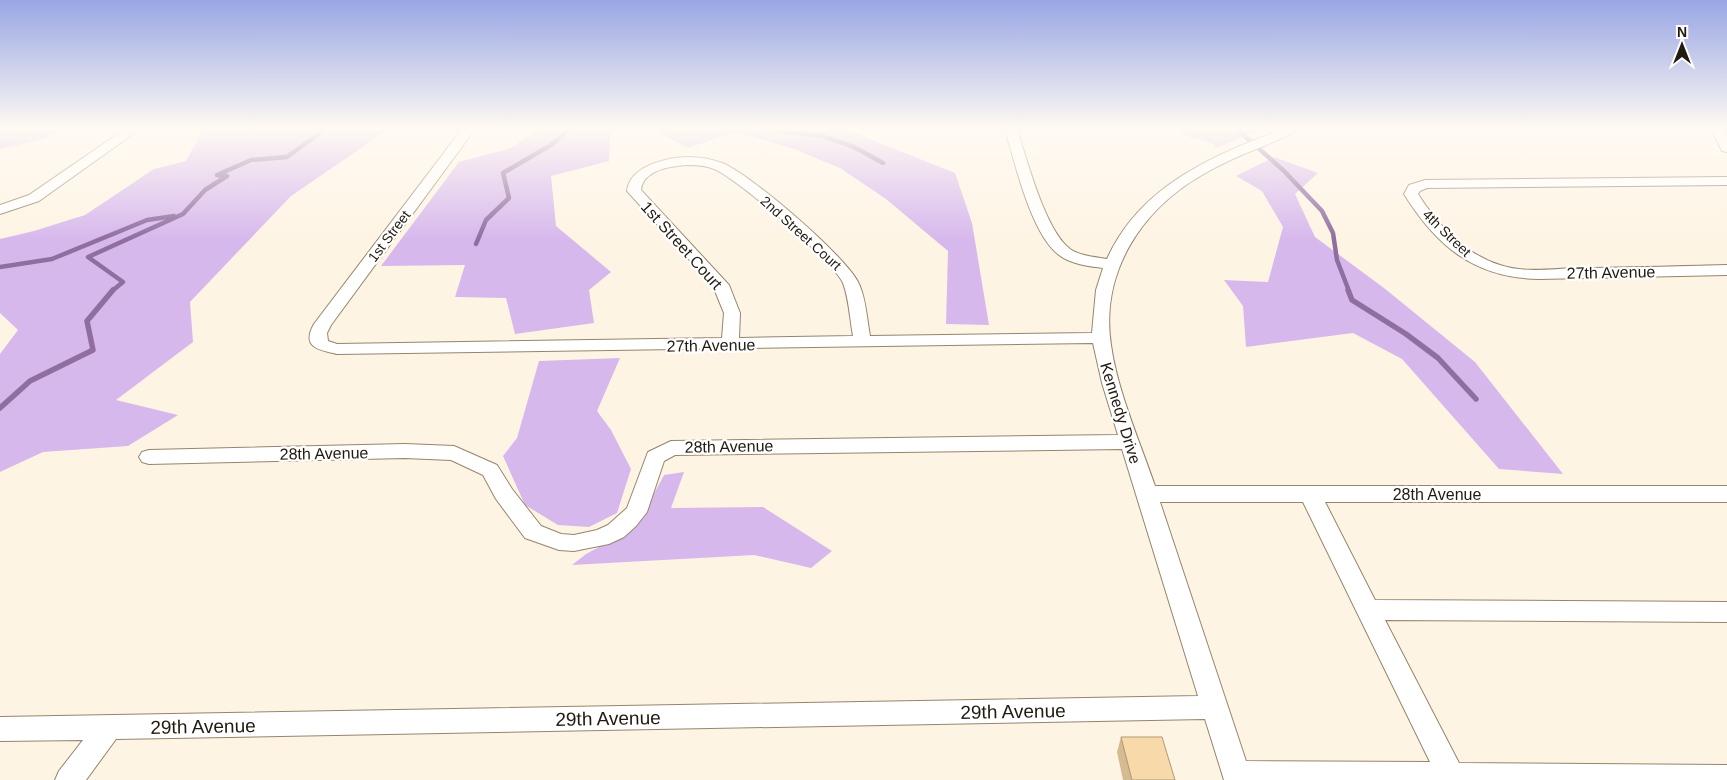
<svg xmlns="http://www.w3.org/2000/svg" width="1727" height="780" viewBox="0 0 1727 780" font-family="Arial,sans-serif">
<rect width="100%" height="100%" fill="#fef4e4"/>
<g fill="#d7b8ed">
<path d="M0 129H64L44 139 0 149Z"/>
<path d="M203 129H389L291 196 190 302 193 342 116 400 178 415 128 446 43 452 0 472V354L18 330 0 313V239L34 231 85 215 154 169 186 161Z"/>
<path d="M539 129H626L610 133 609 161 551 176 556 226 611 272 589 290 594 323 515 334 506 298 455 297 465 265 381 266 459 162 511 148Z"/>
<path d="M652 129H845L955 173 972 223 989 325 946 324 948 251 886 199 840 168 794 149 735 132 688 148Z"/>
<path d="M1179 129H1264L1216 148 1213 144 1183 135Z"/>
<path d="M1274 157 1318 173 1295 194 1315 237 1384 288 1475 362 1563 474 1499 469 1402 359 1353 333 1246 347 1243 306 1224 280 1268 282 1283 227 1262 191 1236 176Z"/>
<path d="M620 358 597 411 611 430 631 469 617 513 589 527 558 525 525 505 503 456 517 438 539 361Z"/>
<path d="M684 472 671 508 763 507 832 551 811 568 754 555 572 565 586 554 636 527 664 475Z"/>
</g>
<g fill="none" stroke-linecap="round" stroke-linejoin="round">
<g stroke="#906ea0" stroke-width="4.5">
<path d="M764 129 823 136 854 147 883 163"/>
<path d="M1237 129 1284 171 1322 211 1333 233 1337 260 1349 291"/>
<path d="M476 244 486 220 509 198 503 173 551 145 570 129"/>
<path d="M0 267 52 259 147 220 174 216"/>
<path d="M112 291 123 282 88 257 183 214 205 190 227 176 217 175 251 160 287 157 325 129"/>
</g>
<g stroke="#906ea0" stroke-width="5.5">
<path d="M1348 290 1352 300 1406 334 1438 358 1476 399"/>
<path d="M0 408 30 381 93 350 87 321 113 290"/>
</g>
<g stroke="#95856c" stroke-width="2">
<g id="minor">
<path d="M125 129H140L39 201 0 214V205L29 195Z"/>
<path d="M462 129H475L331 325 327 333 328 341 337 344 722 338 724 313 713 286 627 191C629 176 641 168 655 163 676 155 701 155 722 163 749 173 848 258 859 284 866 299 867 320 870 336L1092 333 1096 290 1103 268C1089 266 1070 264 1059 255 1031 234 1015 163 1005 129H1017C1027 160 1045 230 1070 249 1080 256 1095 257 1107 259 1133 201 1184 170 1240 146 1260 138 1277 129 1298 129 1290 137 1274 141 1264 146 1243 154 1222 163 1202 175 1141 210 1100 273 1111 345 1117 390 1140 442 1155 486H1727V502H1325L1375 600 1727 602V622L1385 620 1459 763 1727 765V780H1224L1205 719 116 739 86 780H55L59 771 83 740 0 741V717L1198 696 1122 449 675 455 664 461 647 512 636 526 624 537 609 544 574 551 559 550 525 538 496 499 483 475 451 460 405 458 149 464 142 462 139 457 142 452 149 450 405 444 454 446 497 465 512 489 541 526 561 534 574 535 597 530 608 525 627 508 648 452 671 441 1118 435 1102 383 1093 343 337 354C318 350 301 347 314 324ZM687 165C696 165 705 165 714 169 737 178 833 261 843 283 849 299 850 320 853 336L739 338 740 313 729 285 641 190C643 170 671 166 687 165ZM1160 502H1303L1430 762 1246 761Z"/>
<path d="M1711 129H1723L1727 136V152L1722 151Z"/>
<path d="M1727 177V185L1427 188 1420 191 1418 194C1436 223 1466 255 1500 265 1523 273 1551 269 1575 268 1626 268 1676 266 1727 265V275L1539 279C1475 278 1437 247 1404 194L1409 185 1425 180Z"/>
</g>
</g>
<use href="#minor" fill="#fff" fill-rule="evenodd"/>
</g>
<path fill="#d5bb92" d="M1121 737 1175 780H1123L1117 752Z"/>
<path fill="#f8d9aa" stroke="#ae9877" d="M1121 737H1162L1175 780H1132Z"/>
<linearGradient id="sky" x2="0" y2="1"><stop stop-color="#98a6e4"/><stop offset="0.54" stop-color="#fffaf3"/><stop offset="1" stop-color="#fffaf3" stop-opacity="0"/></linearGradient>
<rect width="1727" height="239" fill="url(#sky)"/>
<g text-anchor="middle" stroke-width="4.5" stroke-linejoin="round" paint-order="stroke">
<g font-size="14" fill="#201a10" stroke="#fff">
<text transform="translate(801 233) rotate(42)" y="5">2nd Street Court</text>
<text transform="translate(1447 233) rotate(44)" y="5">4th Street</text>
<text transform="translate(389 236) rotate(-53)" y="5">1st Street</text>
</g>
<g font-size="16" fill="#201a10" stroke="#fff">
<text transform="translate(682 245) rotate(48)" y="6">1st Street Court</text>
<text transform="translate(1611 272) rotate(-1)" y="6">27th Avenue</text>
<text transform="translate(711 345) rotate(-1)" y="6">27th Avenue</text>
<text transform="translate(1121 413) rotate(73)" y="6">Kennedy Drive</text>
<text transform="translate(729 446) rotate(-1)" y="6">28th Avenue</text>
<text transform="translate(324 453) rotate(-1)" y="6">28th Avenue</text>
<text x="1437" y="500">28th Avenue</text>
</g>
<g font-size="19" fill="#201a10" stroke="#fff">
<text transform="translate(1013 711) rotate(-1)" y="7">29th Avenue</text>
<text transform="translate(608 718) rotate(-1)" y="7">29th Avenue</text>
<text transform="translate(203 726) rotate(-1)" y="7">29th Avenue</text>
</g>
</g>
<g transform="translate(1682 45)" stroke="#ffffff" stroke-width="4" paint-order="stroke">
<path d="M0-4L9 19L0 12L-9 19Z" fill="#201a10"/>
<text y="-8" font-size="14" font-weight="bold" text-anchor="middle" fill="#201a10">N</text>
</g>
</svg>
